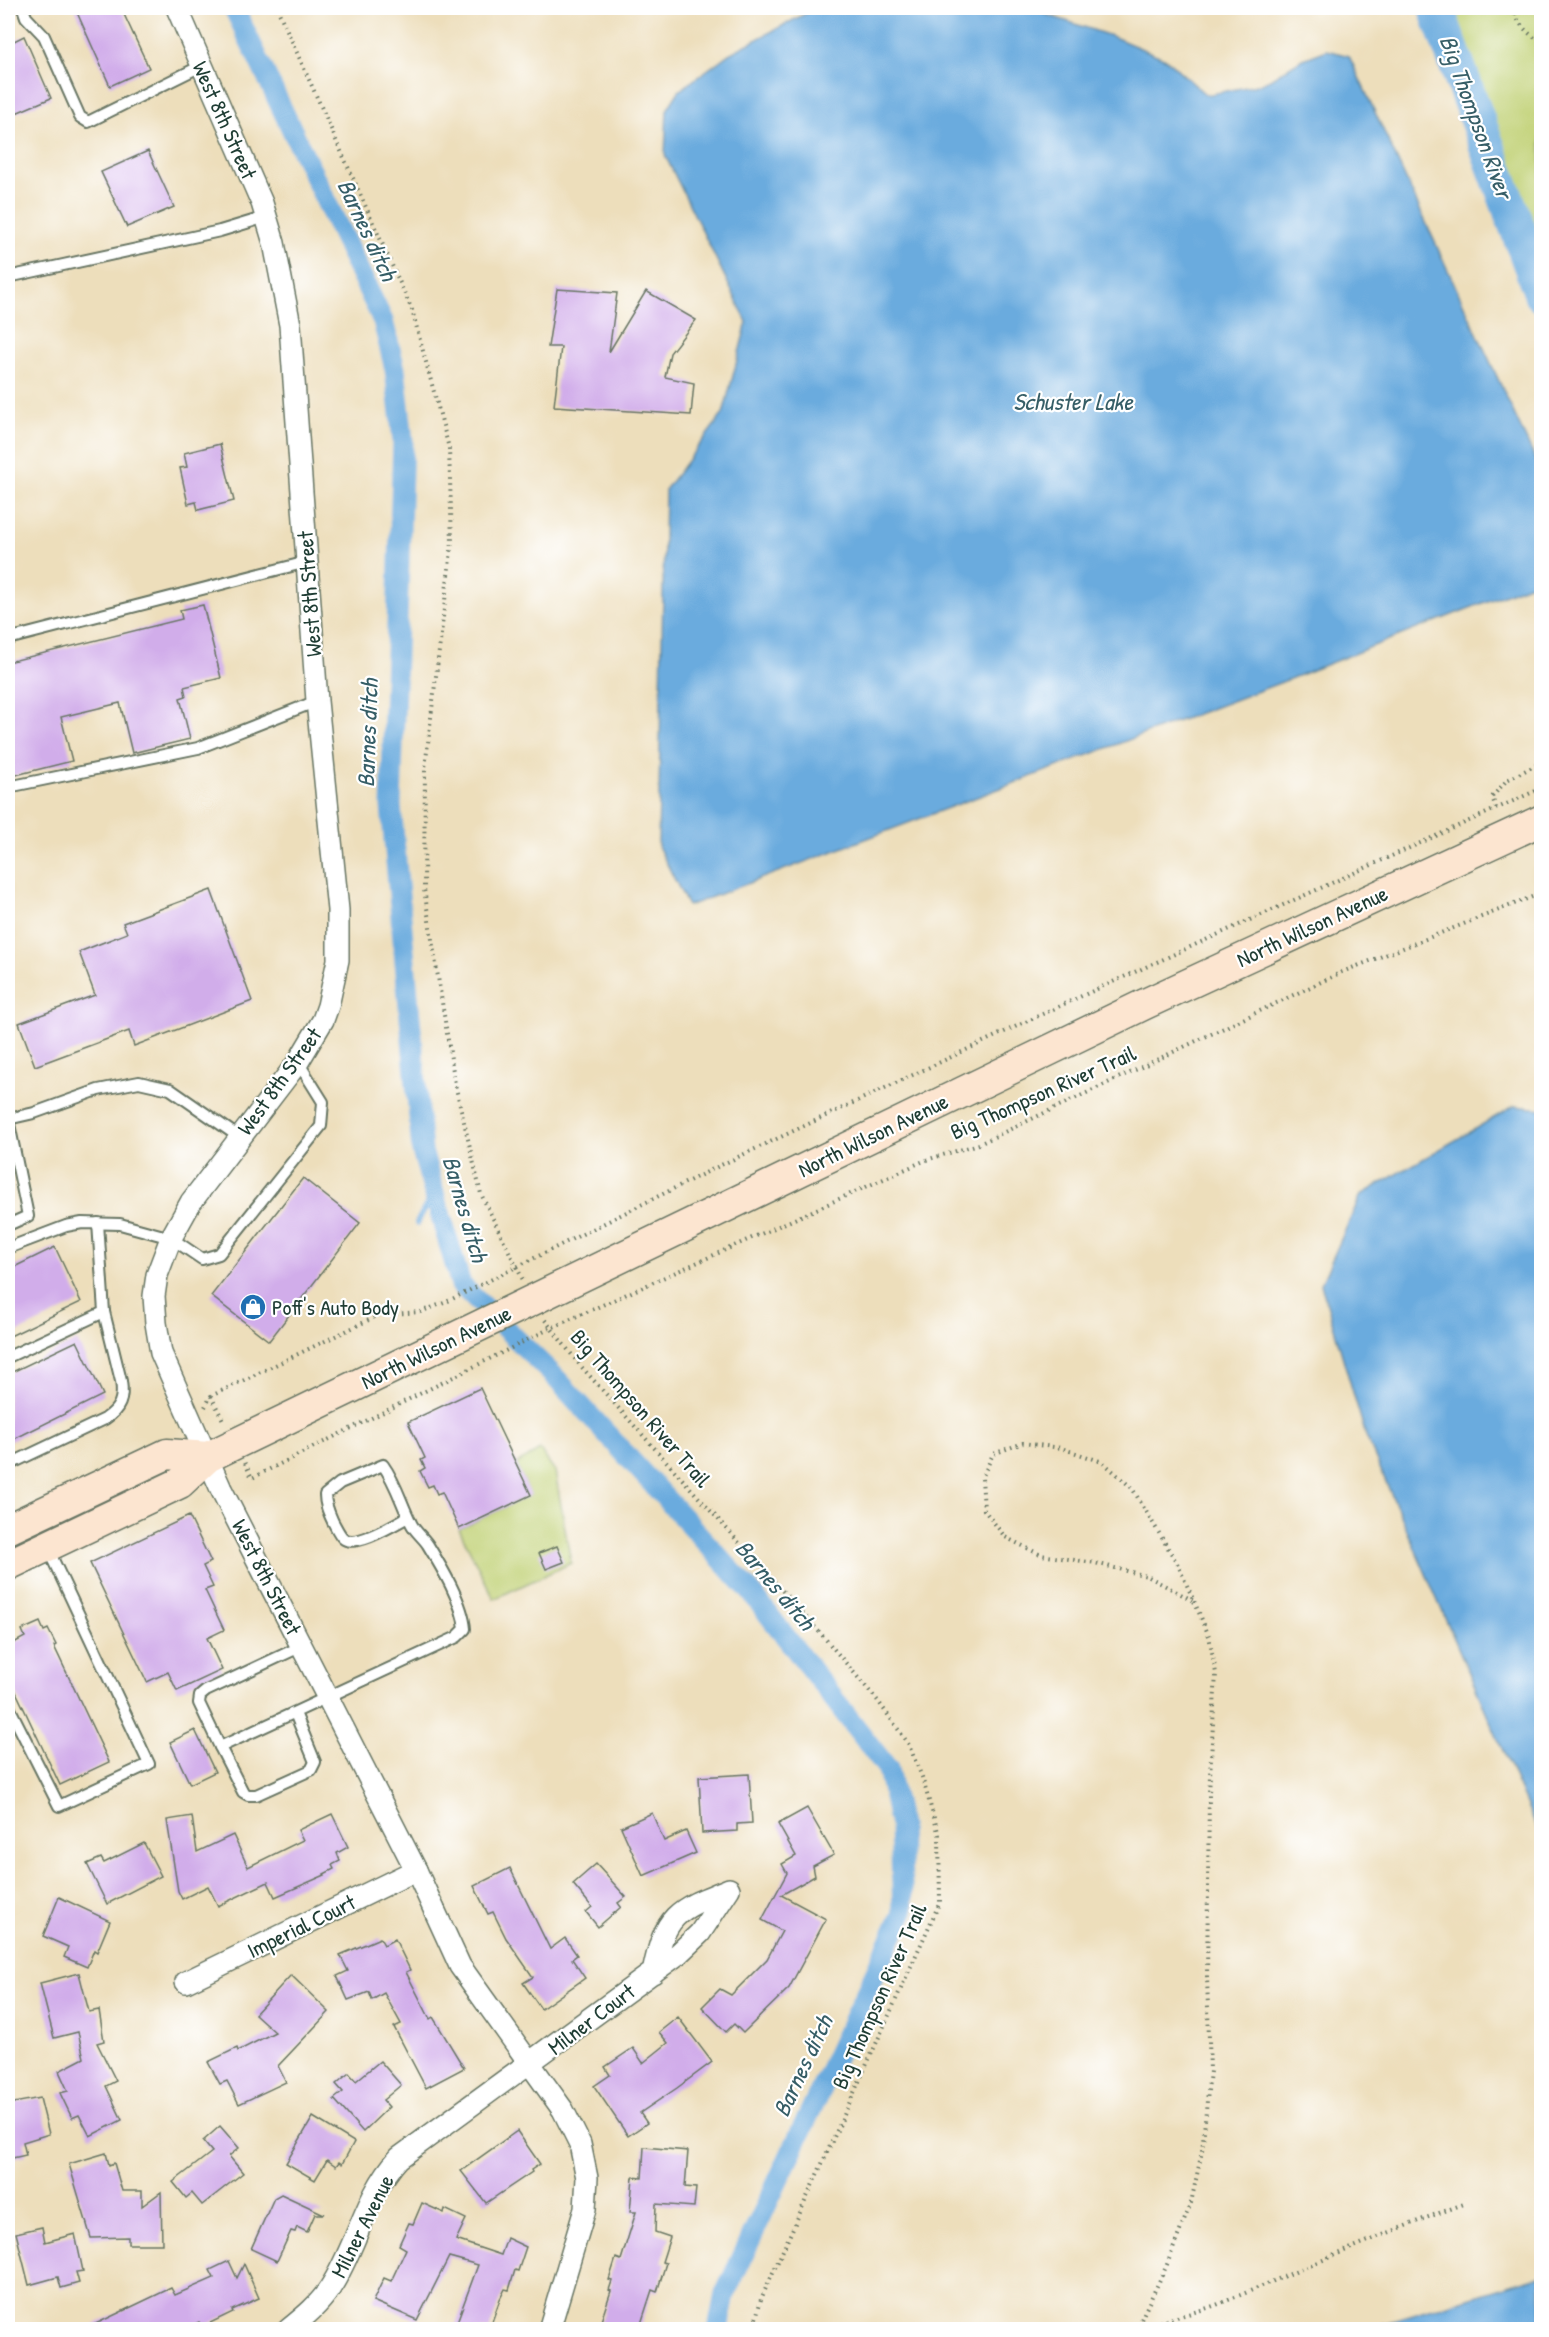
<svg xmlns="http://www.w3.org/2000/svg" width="1549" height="2337" viewBox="0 0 1549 2337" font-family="'Patrick Hand',sans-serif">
<rect width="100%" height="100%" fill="#fff"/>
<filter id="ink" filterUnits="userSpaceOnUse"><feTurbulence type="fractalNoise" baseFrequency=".0167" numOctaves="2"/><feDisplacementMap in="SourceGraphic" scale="12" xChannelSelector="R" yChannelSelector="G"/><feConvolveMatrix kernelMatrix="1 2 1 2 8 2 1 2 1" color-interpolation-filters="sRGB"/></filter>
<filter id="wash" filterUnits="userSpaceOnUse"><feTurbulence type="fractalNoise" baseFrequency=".008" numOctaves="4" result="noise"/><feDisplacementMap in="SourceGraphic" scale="24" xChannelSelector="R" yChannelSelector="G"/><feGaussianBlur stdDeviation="1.35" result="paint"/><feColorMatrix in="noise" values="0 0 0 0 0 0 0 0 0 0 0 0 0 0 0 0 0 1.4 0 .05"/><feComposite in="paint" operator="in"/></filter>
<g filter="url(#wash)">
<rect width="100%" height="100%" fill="#eddebb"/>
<g fill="#c0d073" stroke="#708654" stroke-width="1.5">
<path d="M1423 8H1541V311L1481 151Z"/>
<path d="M540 1450 555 1471 571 1563 494 1599 459 1529 530 1495 516 1464Z"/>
</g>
<g fill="#6aabde" stroke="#447489" stroke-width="1.5">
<path d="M816 8H1039L1045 14 1114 37 1166 59 1206 95 1262 84 1301 60 1327 50 1349 56 1541 472V580L1282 682 688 906 658 846 665 490 723 414 747 322 665 155 667 110 679 91 729 54Z"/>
<path d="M1514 1106 1542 1109 1541 1838 1366 1436 1321 1284 1361 1195Z"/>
<path d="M1541 2276V2329H1366Z"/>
</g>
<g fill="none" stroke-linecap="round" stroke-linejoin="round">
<path stroke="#6aabde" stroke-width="6" d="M417 1223 433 1193"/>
<path stroke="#6aabde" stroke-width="21" d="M234 8 383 321 395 369 403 441 391 806 422 1151 461 1285 554 1376 751 1592 888 1769 900 1826 903 1913 725 2294 718 2330"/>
<path stroke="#6aabde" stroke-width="36" d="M1436 8 1542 295"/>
</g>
<g id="blocks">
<g fill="#d1adea">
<path d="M75 8H121L149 68 110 86Z"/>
<path d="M24 36 51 98 16 113 8 94V44Z"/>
<path d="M148 151 174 207 127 227 101 172Z"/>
<path d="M557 289 617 293 609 352 646 291 696 320 670 353 665 377 694 383 691 415 554 406 561 347H548Z"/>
<path d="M220 444 234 501 198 510 196 502 188 504 180 468 187 467 184 453Z"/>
<path d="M203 605 221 678 184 687 186 696 180 698 190 739 132 753 120 703 61 717 72 761 8 777V662L182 619 180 610Z"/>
<path d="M211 890 252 1001 134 1046 129 1031 35 1066 19 1023 95 995 79 952 127 933 123 923Z"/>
<path d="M303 1178 360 1223 269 1341 211 1296Z"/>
<path d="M55 1247 81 1302 8 1337V1270Z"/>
<path d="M77 1341 103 1395 8 1442V1374Z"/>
<path d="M480 1388 531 1495 459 1529 442 1492 437 1494 433 1485 428 1487 420 1471 425 1468 421 1460 425 1458 408 1422Z"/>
<path d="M189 1516 211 1562 203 1566 213 1587 205 1590 224 1630 207 1638 222 1670 177 1691 168 1672 147 1682 90 1563Z"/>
<path d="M557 1546 564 1562 546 1569 539 1553Z"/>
<path d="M40 1622 44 1631 48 1629 56 1645 54 1646 109 1762 60 1785 8 1675V1646L25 1637 22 1630Z"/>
<path d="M195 1730 215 1772 190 1784 170 1742Z"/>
<path d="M749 1774 752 1823 737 1824V1831L702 1833 699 1777Z"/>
<path d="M807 1808 834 1855 813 1866 815 1876 781 1895 826 1919 789 1988 743 2033 734 2024 726 2032 702 2007 720 1989 731 1995 767 1959 782 1931 762 1920 787 1873 782 1864 796 1856 778 1824Z"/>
<path d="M652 1813 664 1841 686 1831 696 1853 643 1876 621 1827Z"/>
<path d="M332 1814 348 1847 337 1853 340 1861 332 1865 334 1869 324 1874 325 1875 275 1897 268 1882 218 1906 208 1886 182 1899 178 1891 167 1820 192 1816 197 1852 233 1835 248 1867 303 1840 298 1830Z"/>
<path d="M144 1843 161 1876 107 1904 87 1864 101 1858 104 1863Z"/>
<path d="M596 1864 626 1897 618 1903 621 1907 598 1927 586 1912 592 1907 573 1884Z"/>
<path d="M510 1868 550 1949 565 1938 577 1955 572 1959 585 1978 541 2009 523 1983 533 1977 506 1938 493 1912 488 1914 474 1886Z"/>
<path d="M59 1897 110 1921 97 1952 94 1950 87 1967 64 1957 68 1947 43 1936Z"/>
<path d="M380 1938 384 1945 395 1939 410 1970 406 1972 430 2019 433 2017 464 2068 426 2088 394 2027 401 2024 384 1993 372 2000 369 1992 348 2000 337 1976 348 1971 340 1955Z"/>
<path d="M79 1973 89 2012 99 2010 104 2041 97 2043 116 2081 106 2086 122 2120 90 2136 79 2115 72 2118 60 2093 68 2091 59 2071 84 2058 78 2032 54 2038 40 1983Z"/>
<path d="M291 1975 329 2012 278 2066 286 2082 239 2104 227 2081 220 2084 208 2062 237 2048 238 2051 275 2032 255 2014Z"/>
<path d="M678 2017 712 2062 677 2088 640 2113 647 2123 628 2136 594 2086 610 2075 605 2067 633 2048 643 2063 668 2043 659 2032Z"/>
<path d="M380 2061 401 2085 383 2100 389 2107 363 2132 334 2099 343 2092 336 2084 349 2073 356 2081Z"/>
<path d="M40 2098 49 2134 23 2142 26 2155 8 2159V2104Z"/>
<path d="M313 2117 354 2142 342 2164 339 2162 336 2166 327 2160 315 2180 286 2163Z"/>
<path d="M220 2126 239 2148 229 2156 243 2173 202 2205 192 2193 186 2198 173 2182 212 2152 203 2141Z"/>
<path d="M517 2131 540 2164 531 2170 532 2172 486 2203 461 2171Z"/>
<path d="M644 2147 688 2151 685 2187 696 2188 694 2207 656 2204 655 2232 670 2237 662 2262 666 2263 657 2292 652 2290 639 2330H598L611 2291 609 2290 612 2281 609 2280 616 2258 621 2260 636 2212H630L633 2177 642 2178Z"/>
<path d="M106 2153 109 2165 114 2163 122 2191H142V2206L161 2192 162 2244H128V2237L91 2238 69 2164Z"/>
<path d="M281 2194 324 2214H315L307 2232 297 2227 295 2232 291 2231 277 2261 251 2249 274 2198Z"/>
<path d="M422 2203 444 2213 445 2209 466 2219 456 2240 501 2255 507 2238 526 2247 518 2271 515 2270 509 2290 505 2289 500 2299 489 2330H454L478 2265 449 2257 417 2320 373 2301 384 2278 391 2281 406 2249 399 2245 409 2223 413 2224Z"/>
<path d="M42 2227 45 2242 75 2234 83 2271 76 2272 79 2283 61 2288 58 2277 29 2285 16 2233Z"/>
<path d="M229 2261 237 2278 244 2264 259 2298 232 2310 233 2312 202 2327 199 2322 183 2330H83L171 2288 175 2295 214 2278 210 2270Z"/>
</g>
</g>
</g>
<g filter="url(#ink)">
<use href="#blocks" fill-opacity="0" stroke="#677563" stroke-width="1.5"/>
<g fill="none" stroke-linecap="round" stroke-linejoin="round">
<g stroke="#677563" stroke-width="14">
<g id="service">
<path d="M23 8 26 17 44 36 80 117 88 122 201 66"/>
<path d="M8 277 220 231 266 217"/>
<path d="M8 639 307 562"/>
<path d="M8 787 198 748 317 701"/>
<path d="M8 1119 34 1113 98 1090 139 1082 170 1089 239 1137"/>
<path d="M8 1225 28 1216 8 1119"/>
<path d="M8 1248 66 1226 82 1223 120 1224 171 1238 202 1259 219 1254 321 1126 323 1102 298 1062"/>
<path d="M8 1357 104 1312 98 1223"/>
<path d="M8 1465 105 1419C120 1409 124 1399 121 1381L104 1312"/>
<path d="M8 1705 59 1806 149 1764 47 1547"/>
<path d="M295 1713 315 1762 311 1770 256 1795H248L243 1792 220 1747 457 1637 465 1629C463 1603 442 1568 428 1545 423 1537 415 1532 411 1523 401 1503 396 1483 383 1465L340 1483 325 1495C325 1505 329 1513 333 1522 336 1527 339 1534 343 1538 355 1549 395 1524 408 1517"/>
<path d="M220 1747 199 1703 200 1696 206 1691 302 1646"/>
</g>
</g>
<g stroke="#677563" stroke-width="24">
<g id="minor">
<path d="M177 8 262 203 274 243 290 325 317 701 338 910V960L328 1006 323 1020 298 1062 191 1202 171 1238 157 1275 154 1296 156 1323 161 1353 221 1489 416 1870 460 1966 563 2110 580 2144 587 2178 585 2209 549 2330"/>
<path d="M186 1982 416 1870"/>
<path d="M288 2330C304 2317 319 2305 330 2288 357 2247 365 2195 399 2158L678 1954 700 1933 729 1889C676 1910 665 1914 653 1973"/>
</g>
</g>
<g stroke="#677563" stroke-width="33">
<g id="secondary">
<path d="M8 1529 167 1454 208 1457"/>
<path d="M8 1565 180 1483 208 1457 1145 1004 1542 820"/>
</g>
</g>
<g stroke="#677563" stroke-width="4" stroke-dasharray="1.5 4.5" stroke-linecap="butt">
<path d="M277 8 412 310 449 448 452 542 425 768 424 889 455 1084 481 1194 523 1280"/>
<path d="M1513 8C1518 24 1527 34 1542 42"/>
<path d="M1496 808 1492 797 1507 780 1542 762"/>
<path d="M545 1320 579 1364 822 1635 878 1701 908 1743 922 1777 939 1835 940 1902 761 2299 753 2330"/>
<path d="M211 1396 224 1422"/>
<path d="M205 1407 211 1396 379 1315 420 1312 444 1303 721 1165 1064 1004 1542 788"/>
<path d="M245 1463 252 1478 551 1328 926 1160 979 1144 1342 972 1542 893"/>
<path d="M1136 2330 1166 2267 1191 2203 1202 2151 1210 2071 1207 1977 1208 1887 1209 1793 1216 1673 1209 1636 1194 1601 1177 1563 1132 1488 1103 1462 1061 1448 1023 1443 993 1454 982 1478 984 1510 1005 1537 1041 1555 1095 1563 1147 1576 1194 1601"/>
<path d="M1137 2330C1162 2319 1190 2315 1216 2305 1300 2271 1381 2233 1467 2203"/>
</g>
<use href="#service" stroke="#fff" stroke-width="10"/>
<use href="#minor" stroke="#fff" stroke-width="21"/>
<use href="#secondary" stroke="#fce5d0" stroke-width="30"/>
</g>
</g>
<defs>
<g id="shop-disc" transform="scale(1.35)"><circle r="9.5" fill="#1f6fb2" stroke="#fff"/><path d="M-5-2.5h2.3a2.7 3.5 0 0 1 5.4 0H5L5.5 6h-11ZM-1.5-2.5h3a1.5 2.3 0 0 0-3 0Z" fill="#fff"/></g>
</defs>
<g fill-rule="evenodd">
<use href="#shop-disc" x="253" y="1307"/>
</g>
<g text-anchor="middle" stroke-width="4.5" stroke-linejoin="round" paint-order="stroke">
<g font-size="22" fill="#1f3d34" stroke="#fff">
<text transform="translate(225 120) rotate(66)" y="8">West 8th Street</text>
<text transform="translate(309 594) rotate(-94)" y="8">West 8th Street</text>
<text transform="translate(1312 926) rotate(-25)" y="8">North Wilson Avenue</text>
<text transform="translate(279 1081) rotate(-54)" y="8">West 8th Street</text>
<text transform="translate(1043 1092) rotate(-24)" y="8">Big Thompson River Trail</text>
<text transform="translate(873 1135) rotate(-26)" y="8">North Wilson Avenue</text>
<text transform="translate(436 1347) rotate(-26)" y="8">North Wilson Avenue</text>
<text transform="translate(641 1408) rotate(49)" y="8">Big Thompson River Trail</text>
<text transform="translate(267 1577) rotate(63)" y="8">West 8th Street</text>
<text transform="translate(301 1926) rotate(-26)" y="8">Imperial Court</text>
<text transform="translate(879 1996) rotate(-66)" y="8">Big Thompson River Trail</text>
<text transform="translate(591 2019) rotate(-37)" y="8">Milner Court</text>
<text transform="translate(362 2226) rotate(-63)" y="8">Milner Avenue</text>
</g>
<g font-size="22" fill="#1f3d34" stroke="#fff" text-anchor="start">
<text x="272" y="1315">Poff's Auto Body</text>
</g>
<g font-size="24" font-style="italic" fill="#365e67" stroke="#fff">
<text transform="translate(1476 117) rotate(70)" y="8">Big Thompson River</text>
<text transform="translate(367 230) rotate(65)" y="8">Barnes ditch</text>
<text x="1073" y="410">Schuster Lake</text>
<text transform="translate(368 733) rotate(-88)" y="8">Barnes ditch</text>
<text transform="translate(465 1209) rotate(74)" y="8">Barnes ditch</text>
<text transform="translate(775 1585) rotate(50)" y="8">Barnes ditch</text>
<text transform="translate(803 2066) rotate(-65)" y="8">Barnes ditch</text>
</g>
</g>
<rect width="1549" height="2337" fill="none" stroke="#fff" stroke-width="30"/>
</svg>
